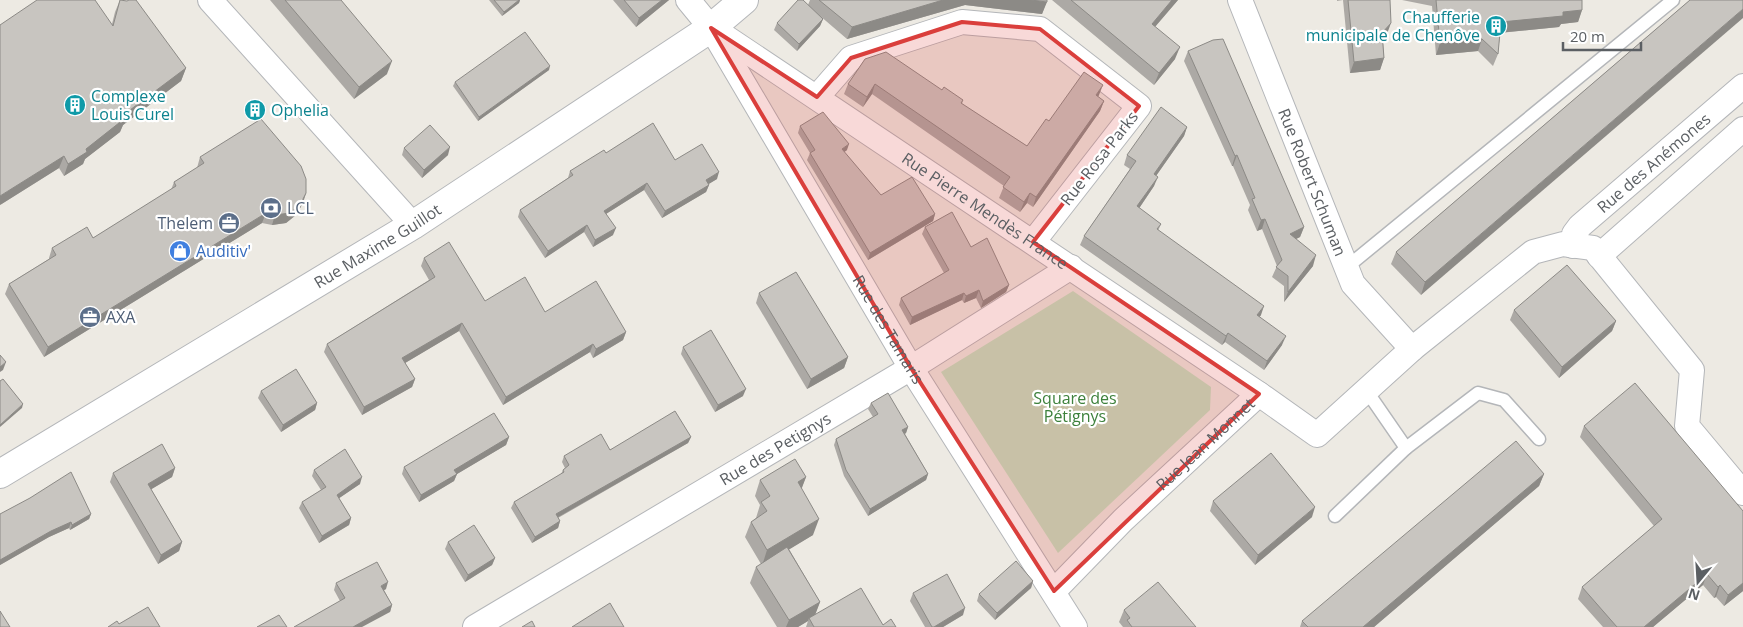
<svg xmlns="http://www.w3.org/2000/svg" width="1743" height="627" viewBox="0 0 1743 627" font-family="'Open Sans',sans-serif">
<rect width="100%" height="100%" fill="#edeae3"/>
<path fill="#c4e2c2" d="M1073 291 1211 387 1210 410 1058 553 941 372Z"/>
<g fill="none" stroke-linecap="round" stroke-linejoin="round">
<g stroke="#b4b6b9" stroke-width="15">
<g id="service">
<path d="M1347 267 1673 0"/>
<path d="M1366 390 1406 448 1478 393 1504 400 1539 439"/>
<path d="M1335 516 1406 448"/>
</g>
</g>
<g stroke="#b4b6b9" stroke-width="26">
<g id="minor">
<path d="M210 0 413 225"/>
<path id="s1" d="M688 0 711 28 911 368 1075 627"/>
<path id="s2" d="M1240 0 1353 284 1412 349"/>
<path id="s3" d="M715 30 1259 394"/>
<path d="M817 97 851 58 962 22 1040 29 1139 106 1033 242"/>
<path id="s4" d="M1573 246 1574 234 1580 226 1743 86"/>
<path d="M1599 256 1743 129"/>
<path id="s5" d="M1054 591 1123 520 1259 394 1317 435 1412 349 1533 252 1563 244 1593 248 1692 370 1687 426 1743 493"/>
<path id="s6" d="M475 627 911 368 1071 267"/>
</g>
</g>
<g stroke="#b4b6b9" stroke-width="30">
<g id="tertiary">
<path id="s7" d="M0 474 413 225 711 28 744 0"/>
</g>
</g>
<use href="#service" stroke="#fff" stroke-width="12"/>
<use href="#minor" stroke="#fff" stroke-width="24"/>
<use href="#tertiary" stroke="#fff" stroke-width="28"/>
</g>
<g fill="#aca9a5">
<path d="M120 0 186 68 181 81 123 125 120 132 85 159 83 164 64 176 59 168 0 205 112 24 115 12Z"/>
<path d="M270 0H341L387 74 354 99Z"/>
<path d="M489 0H520L519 3 502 16Z"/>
<path d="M613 0H669L636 27Z"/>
<path d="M810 0H1047L1042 14 965 5 847 39 819 15 823 19 820 26 797 51 774 30 777 23 808 5Z"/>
<path d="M1052 0H1178L1155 27 1175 59 1154 85Z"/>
<path d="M1337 0H1390L1387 34 1383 39 1384 58 1380 70 1350 73 1343 0 1337 1Z"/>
<path d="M1402 0H1582V10L1578 22 1561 24 1559 27 1500 33 1498 54 1493 66 1478 51 1436 55 1432 6Z"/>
<path d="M1690 0 1421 295 1391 264 1396 252Z"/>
<path d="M1188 51 1304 227 1300 237 1296 239 1313 266 1284 302V286L1272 277 1277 266 1262 229 1257 231 1248 210 1250 205 1233 166H1232L1184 61Z"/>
<path d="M865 59 942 90 963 100 962 104 1027 146 1049 121 1099 95 1098 97 1104 101 1100 111 1033 207 1027 203 1020 212 999 198 1004 186 872 94 863 107 844 94 848 84Z"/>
<path d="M549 70 478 121 453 86 455 82Z"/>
<path d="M800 126 847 150 844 152 881 195 935 214 933 221 868 260 807 160 810 153 798 133Z"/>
<path d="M1187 127 1184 136 1156 176 1154 186 1139 208 1161 224 1158 231 1261 315 1259 317 1282 345 1264 370 1225 342 1222 345 1080 245 1084 236 1130 169 1124 165 1127 155Z"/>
<path d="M404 148 448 155 422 178 402 155Z"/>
<path d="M606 153 675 160 717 179 708 184 709 185 706 192 662 218 644 190 606 214 613 235 593 247 584 232 545 258 518 217 520 210 568 178 570 171Z"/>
<path d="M200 157 303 203 296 215 286 223 272 225 262 223 44 357 5 294 9 284 49 259V258L52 248 93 238 171 190 174 182 197 168Z"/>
<path d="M925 227 971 247 1009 285 1006 292 981 308 976 298 964 303 962 300 910 325 899 305 901 298 944 273 922 234Z"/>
<path d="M424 258 485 301 545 312 626 332 623 340 593 358 590 352 503 405 459 331 405 363 415 379 412 387 362 415 324 352 327 344 429 280 421 266Z"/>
<path d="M759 293 848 357 844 368 807 389 756 303Z"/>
<path d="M1514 310 1616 321 1612 331 1559 378 1510 320Z"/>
<path d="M683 347 743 396 715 412 681 354Z"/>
<path d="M261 391 317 403 315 410 281 432 258 398Z"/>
<path d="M871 403 908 427 906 433 905 434 928 474 926 480 868 516 844 476 834 445 836 439 873 417 868 409Z"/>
<path d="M1584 426 1743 511V591L1724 606 1716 597 1714 598 1703 585 1653 627H1603L1578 599 1582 587 1654 526 1580 437Z"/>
<path d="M509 437 506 445 457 474 454 481 419 502 402 474 404 467Z"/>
<path d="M691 437 688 443 558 518 560 521 558 528 532 543 511 508 514 502 561 474 563 470 565 468 562 462 564 456Z"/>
<path d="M175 468 172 477 151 489 182 542 179 551 158 564 110 482 113 473Z"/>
<path d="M314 470 360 484 339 498 351 518 349 525 319 543 299 508 302 502 321 490 312 476Z"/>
<path d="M1544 474 1539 486 1374 627H1300L1302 621Z"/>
<path d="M806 477 801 489 813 535 789 549 820 602 815 614 896 627H806L808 621 798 627H777L750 583 756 567 761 564 745 537 751 522 756 518 760 505 755 496 760 480Z"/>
<path d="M1213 501 1312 517 1255 565 1210 511Z"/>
<path d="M0 514H91L89 519 70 530 69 528 49 537 0 565Z"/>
<path d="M448 542 495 558 492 565 465 582 445 549Z"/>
<path d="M1033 581 1031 588 995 620 977 601 979 594Z"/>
<path d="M336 583 386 589 384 590 392 605 390 612 340 601 334 590Z"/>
<path d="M913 593 963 615 943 627H925L910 601Z"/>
<path d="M1124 610 1196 627H1123L1119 622Z"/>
</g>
<g fill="#8c8a86">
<path d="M519 0H520L519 3 502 16 504 12Z"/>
<path d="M662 0H669L636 27 639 18Z"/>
<path d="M943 0H1031L1047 2 1042 14 965 5 847 39 852 27Z"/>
<path d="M1172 0H1178L1147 36 1152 24Z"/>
<path d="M1743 9V18L1421 295 1425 282Z"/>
<path d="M1582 10 1578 22 1561 24 1559 27 1497 33 1501 22 1563 12Z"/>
<path d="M823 19 820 26 797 51 799 44Z"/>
<path d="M1391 23 1387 34 1378 44 1382 33Z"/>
<path d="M1482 39 1478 51 1436 55 1440 43Z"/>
<path d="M1180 47 1175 59 1154 85 1159 73Z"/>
<path d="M1384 58 1380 70 1350 73 1354 62Z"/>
<path d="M392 61 387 74 354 99 359 87Z"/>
<path d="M550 66 549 70 478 121 479 117Z"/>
<path d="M186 68 181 81 123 125 120 132 85 159 83 164 64 176 68 164 122 116Z"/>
<path d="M875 84 872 94 863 107 867 97Z"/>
<path d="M1103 85 1099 95 1092 106 1096 95Z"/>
<path d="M1104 101 1100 111 1033 207 1036 197Z"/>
<path d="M1187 127 1184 136 1151 183 1154 174Z"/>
<path d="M849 144 847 150 839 156 842 149Z"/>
<path d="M450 147 448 155 422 178 424 170Z"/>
<path d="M1237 155 1233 166H1232L1235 156Z"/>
<path d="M64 156 59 168 0 205V196Z"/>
<path d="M719 172 717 179 704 187 706 180Z"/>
<path d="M1158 177 1154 186 1134 216 1137 206Z"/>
<path d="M647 183 644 190 601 217 604 211Z"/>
<path d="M709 185 706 192 662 218 665 211Z"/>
<path d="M306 193 303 203 296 215 286 223 272 225 275 215Z"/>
<path d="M1030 193 1027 203 1020 212 1024 202Z"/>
<path d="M266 213 262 223 44 357 48 347Z"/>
<path d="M935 214 933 221 868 260 870 253Z"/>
<path d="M1265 219 1262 229 1257 231 1261 220Z"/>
<path d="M587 225 584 232 545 258 548 251Z"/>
<path d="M1304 227 1300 237 1286 244 1290 234Z"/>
<path d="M616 228 613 235 593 247 595 240Z"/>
<path d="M1316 255 1313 266 1284 302 1288 292Z"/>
<path d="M1009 285 1006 292 981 308 983 301Z"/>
<path d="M979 290 976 298 964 303 966 296Z"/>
<path d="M964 293 962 300 910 325 912 317Z"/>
<path d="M1264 306 1261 315 1254 325 1257 315Z"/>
<path d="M1616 321 1612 331 1559 378 1562 367Z"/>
<path d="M462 323 459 331 400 366 402 358Z"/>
<path d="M626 332 623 340 593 358 596 349Z"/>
<path d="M1228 333 1225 342 1222 345 1226 336Z"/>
<path d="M1286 336 1282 345 1264 370 1267 361Z"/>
<path d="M593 344 590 352 503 405 506 397Z"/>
<path d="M848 357 844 368 807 389 811 379Z"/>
<path d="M6 362 3 370 0 372V367Z"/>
<path d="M415 379 412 387 362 415 364 407Z"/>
<path d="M746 389 743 396 715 412 718 405Z"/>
<path d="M317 403 315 410 281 432 283 425Z"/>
<path d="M23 404 22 408 0 427V425Z"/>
<path d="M908 427 906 433 900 436 902 430Z"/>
<path d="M509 437 506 445 457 474 454 481 419 502 421 495 454 470Z"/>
<path d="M691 437 688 443 553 520 556 514Z"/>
<path d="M175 468 172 477 145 493 148 484Z"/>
<path d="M928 474 926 480 868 516 870 509Z"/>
<path d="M1544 474 1539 486 1374 627H1363Z"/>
<path d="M362 477 360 484 335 501 337 495Z"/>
<path d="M806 477 800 493 798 482Z"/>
<path d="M1315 507 1312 517 1255 565 1258 555Z"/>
<path d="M91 514 89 519 70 530 72 525Z"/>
<path d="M351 518 349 525 319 543 322 536Z"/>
<path d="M819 519 813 535 762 566 767 550Z"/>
<path d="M560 521 558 528 532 543 535 537Z"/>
<path d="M71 522 69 528 49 537 0 565V560L51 531Z"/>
<path d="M182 542 179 551 158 564 161 555Z"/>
<path d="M495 558 492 565 465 582 468 575Z"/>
<path d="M1707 574 1703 585 1653 627H1644Z"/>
<path d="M1033 581 1031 588 995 620 997 613Z"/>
<path d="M388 582 386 589 379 593 381 586Z"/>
<path d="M1743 583V591L1724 606 1728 595Z"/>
<path d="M1720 585 1716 597 1714 598 1718 587Z"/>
<path d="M820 602 814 618H809L808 621 798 627H786L789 620Z"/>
<path d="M392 605 390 612 362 627H352Z"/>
<path d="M965 608 963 615 943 627H934Z"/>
</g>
<g fill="#c8c5c0" stroke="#8c8a86">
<path d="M37 0H95L113 26 120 0 127 1 129 0H136L186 68 122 116 124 119 86 149 87 152 68 164 64 156 0 196V25Z"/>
<path d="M285 0H341L392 61 359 87Z"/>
<path d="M494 0H519L504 12Z"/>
<path d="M624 0H662L639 18Z"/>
<path d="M798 0H803L823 19 799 44 777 23Z"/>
<path d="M819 0H943L852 27Z"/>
<path d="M1031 0H1047V2Z"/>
<path d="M1071 0H1172L1152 24 1180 47 1159 73Z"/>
<path d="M1348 0H1390L1391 23 1382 33 1384 58 1354 62Z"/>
<path d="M1436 0H1582V10L1563 12V16L1501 22 1498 54 1482 39 1440 43Z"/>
<path d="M1690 0H1743V9L1425 282 1396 252Z"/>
<path d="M525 32 550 66 479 117 455 82Z"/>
<path d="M1223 39 1304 227 1290 234 1316 255 1288 292V276L1276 267 1282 260 1265 219 1261 220 1252 199 1255 198 1237 155 1235 156 1188 51 1213 40Z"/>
<path d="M886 52 942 90 944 87 963 100 961 103 1027 146 1046 119 1049 121 1084 72 1103 85 1096 95 1104 101 1036 197 1030 193 1024 202 1003 187 1010 177 875 84 867 97 848 84 865 59Z"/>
<path d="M1161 107 1187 127 1154 174 1158 177 1137 206 1161 224 1157 229 1264 306 1257 315 1286 336 1267 361 1228 333 1226 336 1084 236 1136 161 1127 155Z"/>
<path d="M823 112 849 144 842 149 881 195 912 177 935 214 870 253 810 153 815 150 800 126Z"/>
<path d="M261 119 301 166 306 179V193L300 205 290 213 275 215 266 213 48 347 9 284 56 255 52 248 87 227 93 238 176 186 174 182 204 163 200 157Z"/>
<path d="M653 123 675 160 702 144 719 172 706 180 709 185 665 211 647 183 604 211 616 228 595 240 587 225 548 251 520 210 573 175 570 171 604 150 606 153Z"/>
<path d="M430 125 450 147 424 170 404 148Z"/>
<path d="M952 212 971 247 987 238 1009 285 983 301 979 290 966 296 964 293 912 317 901 298 949 270 925 227Z"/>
<path d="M449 242 485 301 525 277 545 312 596 281 626 332 596 349 593 344 506 397 462 323 402 358 415 379 364 407 327 344 435 277 424 258Z"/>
<path d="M1567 265 1616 321 1562 367 1514 310Z"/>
<path d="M796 272 848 357 811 379 759 293Z"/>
<path d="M711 330 746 389 718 405 683 347Z"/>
<path d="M0 355 6 362 0 367Z"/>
<path d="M296 369 317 403 283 425 261 391Z"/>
<path d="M3 379 23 404 0 425V381Z"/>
<path d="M1635 383 1743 511V583L1728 595 1720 585 1718 587 1707 574 1644 627H1617L1582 587 1662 519 1584 426Z"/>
<path d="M888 393 908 427 902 430 928 474 870 509 846 470 836 439 878 414 871 403Z"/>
<path d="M675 411 691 437 556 514 560 521 535 537 514 502 564 472 563 470 569 465 564 456 601 434 610 450Z"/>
<path d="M494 413 509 437 454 470 457 474 421 495 404 467Z"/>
<path d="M1516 441 1544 474 1363 627H1308L1302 621Z"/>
<path d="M162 444 175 468 148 484 182 542 161 555 113 473Z"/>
<path d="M345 449 362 477 337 495 351 518 322 536 302 502 326 487 314 470Z"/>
<path d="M1271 453 1315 507 1258 555 1213 501Z"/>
<path d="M795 459 806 477 798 482 819 519 767 550 751 522 767 511 761 502 770 496 760 480Z"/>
<path d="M71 472 91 514 72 525 71 522 51 531 0 560V514L30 498Z"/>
<path d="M474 525 495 558 468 575 448 542Z"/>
<path d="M787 547 820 602 789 620 756 567Z"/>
<path d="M1016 561 1033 581 997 613 979 594Z"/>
<path d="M377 562 388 582 381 586 392 605 353 627H294L345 598 336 583Z"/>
<path d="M947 574 965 608 934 627H932L913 593Z"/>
<path d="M1158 582 1196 627H1132L1127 620 1130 618 1124 610Z"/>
<path d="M861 588 883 625 891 619 896 627H814L809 618Z"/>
<path d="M610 603 624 627H572Z"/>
<path d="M148 607 160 627H108L117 621 119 624Z"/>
<path d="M0 611 10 627H0Z"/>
<path d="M279 615 287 627H257Z"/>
<path d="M532 621 535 627H522Z"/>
</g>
<path fill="#da3f3c" fill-opacity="0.2" stroke="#da3f3c" stroke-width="4" stroke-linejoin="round" d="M962 22 1040 29 1139 106 1033 242 1259 394 1054 591 911 368 711 28 817 97 851 58Z"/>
<defs>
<g id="building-disc" transform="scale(1.125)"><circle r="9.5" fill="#0f9aa8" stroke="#fff"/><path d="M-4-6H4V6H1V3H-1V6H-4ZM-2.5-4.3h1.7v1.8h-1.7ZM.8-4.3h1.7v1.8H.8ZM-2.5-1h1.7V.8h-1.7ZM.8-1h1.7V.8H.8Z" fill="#fff"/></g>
<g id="bank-disc" transform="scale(1.125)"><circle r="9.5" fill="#5c6f8a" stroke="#fff"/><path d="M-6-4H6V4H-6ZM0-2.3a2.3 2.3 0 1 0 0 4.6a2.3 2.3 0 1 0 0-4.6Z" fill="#fff"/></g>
<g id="office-disc" transform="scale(1.125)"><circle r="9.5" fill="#5c6f8a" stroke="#fff"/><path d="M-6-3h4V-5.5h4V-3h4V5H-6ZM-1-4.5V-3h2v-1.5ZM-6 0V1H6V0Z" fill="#fff"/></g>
<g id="shop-disc" transform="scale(1.125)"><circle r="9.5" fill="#3f7fe0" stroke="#fff"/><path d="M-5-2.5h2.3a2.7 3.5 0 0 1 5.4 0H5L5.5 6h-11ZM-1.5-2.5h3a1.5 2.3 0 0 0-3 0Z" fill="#fff"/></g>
</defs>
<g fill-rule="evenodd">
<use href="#building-disc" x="1496" y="26"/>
<use href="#building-disc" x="75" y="105"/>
<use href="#building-disc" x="255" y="110"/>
<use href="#bank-disc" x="271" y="208"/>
<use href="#office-disc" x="229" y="223"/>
<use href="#shop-disc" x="180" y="251"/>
<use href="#office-disc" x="90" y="317"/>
</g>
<g text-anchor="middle" stroke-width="4.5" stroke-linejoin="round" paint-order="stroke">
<g font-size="16" fill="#0d838f" stroke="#fff" text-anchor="start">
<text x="1480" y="23" text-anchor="end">Chaufferie<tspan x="1480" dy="18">municipale de Chenôve</tspan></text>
<text x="91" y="102">Complexe<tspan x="91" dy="18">Louis Curel</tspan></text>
<text x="271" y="116">Ophelia</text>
</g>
<g font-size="16" fill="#5b5f63" stroke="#fff">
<text transform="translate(1099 158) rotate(-52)" y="6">Rue Rosa Parks</text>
<text dy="6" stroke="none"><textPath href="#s4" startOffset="119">Rue des Anémones</textPath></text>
<text dy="6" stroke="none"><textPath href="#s2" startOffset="196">Rue Robert Schuman</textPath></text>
<text dy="6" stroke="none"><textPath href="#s3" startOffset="325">Rue Pierre Mendès France</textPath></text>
<text dy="6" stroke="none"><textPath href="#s7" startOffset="441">Rue Maxime Guillot</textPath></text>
<text dy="6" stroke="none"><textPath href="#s1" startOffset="386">Rue des Tamaris</textPath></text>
<text dy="6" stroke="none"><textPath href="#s5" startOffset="211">Rue Jean Monnet</textPath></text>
<text dy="6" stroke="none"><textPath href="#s6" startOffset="349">Rue des Petignys</textPath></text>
</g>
<g font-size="16" fill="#4e5e75" stroke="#fff" text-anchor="start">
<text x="287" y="214">LCL</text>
<text x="213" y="229" text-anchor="end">Thelem</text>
<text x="106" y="323">AXA</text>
</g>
<g font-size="16" fill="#366cbe" stroke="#fff" text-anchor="start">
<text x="196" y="257">Auditiv'</text>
</g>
<g font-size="16" fill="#3d813c" stroke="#fff">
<text x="1075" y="404">Square des<tspan x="1075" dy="18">Pétignys</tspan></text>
</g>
</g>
<g transform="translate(1698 582) rotate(198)" stroke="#ffffff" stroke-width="4" paint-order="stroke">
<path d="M0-4L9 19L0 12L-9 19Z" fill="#5b5f63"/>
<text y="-8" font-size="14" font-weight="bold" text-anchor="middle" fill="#5b5f63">N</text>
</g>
<path d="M1563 42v8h78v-8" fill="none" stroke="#5b5f63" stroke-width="2.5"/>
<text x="1570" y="42" font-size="15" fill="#5b5f63" stroke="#ffffff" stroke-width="4" paint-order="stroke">20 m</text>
</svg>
